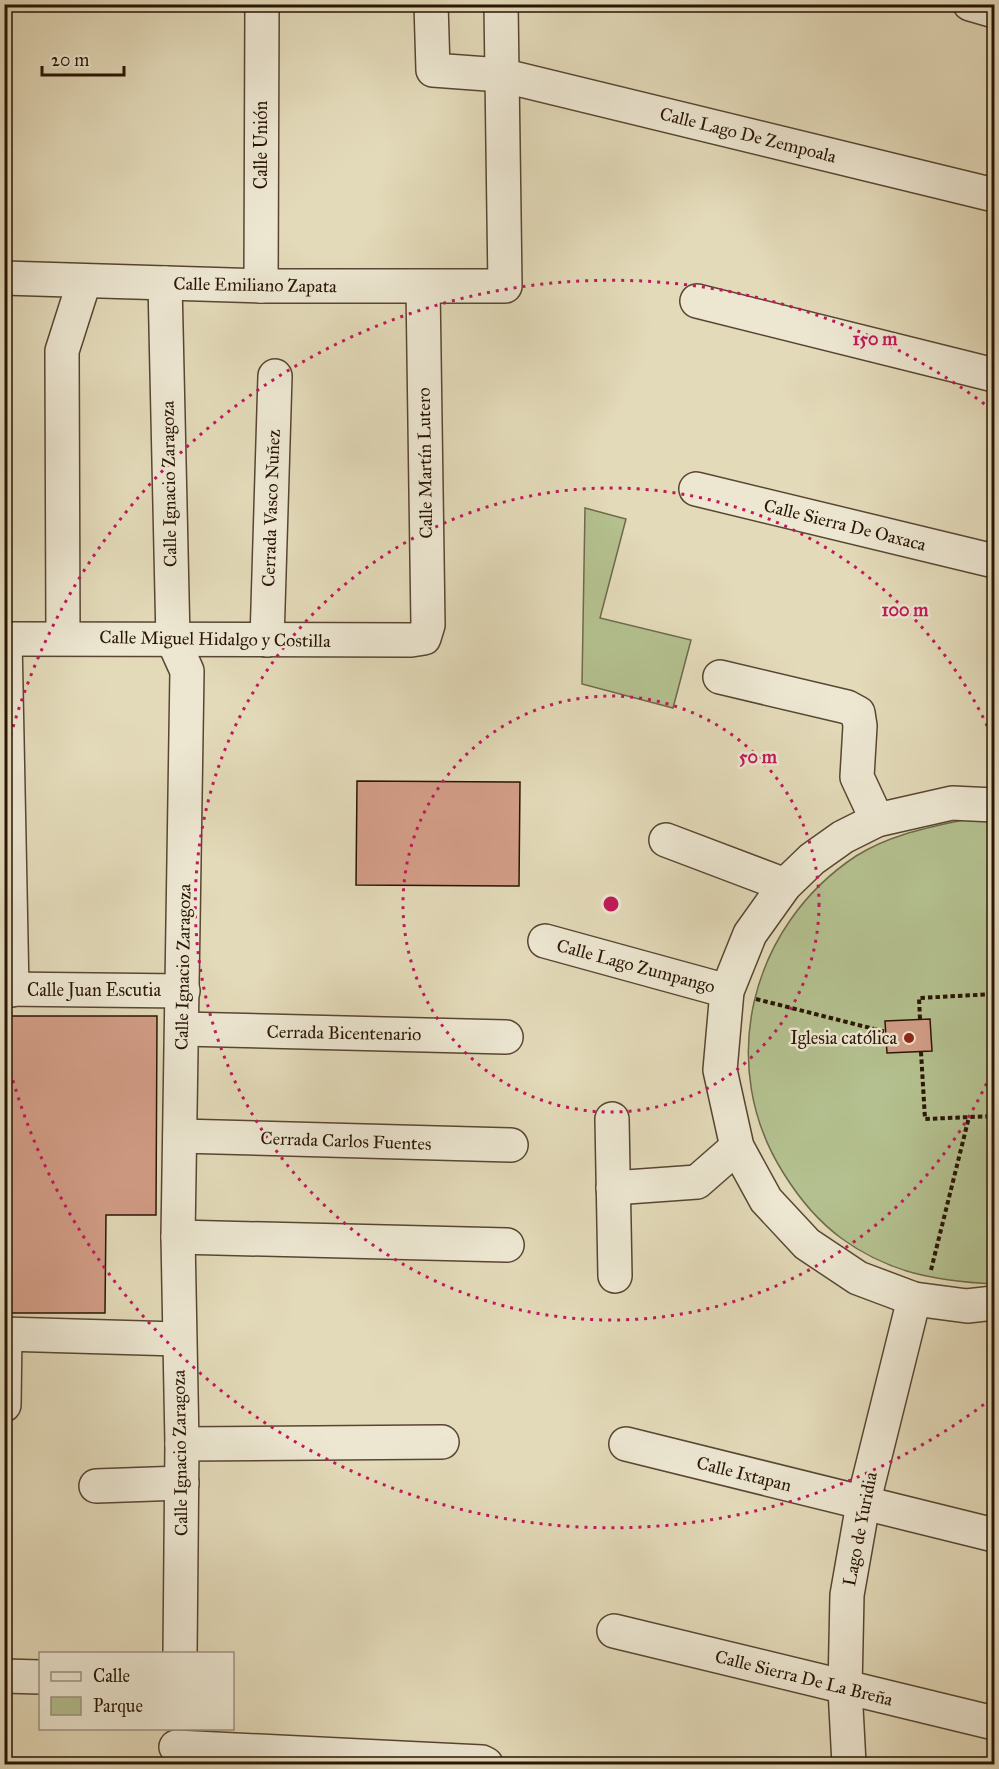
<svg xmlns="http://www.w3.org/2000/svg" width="999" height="1769" viewBox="0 0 999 1769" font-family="'IM FELL Great Primer',serif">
<rect width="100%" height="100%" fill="#e3dab9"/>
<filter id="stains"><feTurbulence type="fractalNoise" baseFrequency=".00333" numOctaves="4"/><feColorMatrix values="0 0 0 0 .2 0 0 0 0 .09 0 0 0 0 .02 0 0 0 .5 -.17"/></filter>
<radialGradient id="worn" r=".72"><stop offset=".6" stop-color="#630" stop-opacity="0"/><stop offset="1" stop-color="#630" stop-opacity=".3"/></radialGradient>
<g fill="#b4c08f" stroke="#6e6a4a" stroke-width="1.5">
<path d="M585 508 626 519 600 618 691 640 673 708 582 684Z"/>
<path d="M963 820 994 821V1284C936 1281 889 1273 841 1238 818 1221 799 1198 784 1174 715 1066 750 926 856 856 889 835 926 828 963 820Z"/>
</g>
<g fill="#d39d87" stroke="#291504" stroke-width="1.5">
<path d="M357 781 520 782 519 886 356 885Z"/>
<path d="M4 1016H157L156 1215H106L105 1313H4Z"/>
<path d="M930 1019 932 1051 887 1053 885 1021Z"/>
</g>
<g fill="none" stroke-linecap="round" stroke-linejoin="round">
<g stroke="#584631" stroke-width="36">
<g id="minor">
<path d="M431 4 433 70 501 75 994 195"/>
<path d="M970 4 994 11"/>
<path d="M4 278 261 286H505L501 4"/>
<path d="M165 283 173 640 187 671 178 1237 182 1444 180 1654"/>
<path d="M261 286 262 4"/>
<path d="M697 301 994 375"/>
<path d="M696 489 994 561"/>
<path d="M63 637 62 351 84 282"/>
<path d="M4 639 411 640 424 638 428 625 423 287"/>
<path d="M5 639 12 990"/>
<path d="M267 640 275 376"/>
<path d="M720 677 847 707 858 713 860 726 857 777 877 820"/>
<path d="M994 805 952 803 877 820 843 837 812 859 785 885 750 934 727 991 720 1070 737 1147 766 1200 807 1244 858 1278 914 1299 967 1306 994 1303"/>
<path d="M666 840 785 885"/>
<path d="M545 941 727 991"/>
<path d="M4 989 183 991"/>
<path d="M182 1029 506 1037"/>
<path d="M612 1119 615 1276"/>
<path d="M180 1136 511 1145"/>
<path d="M613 1188 697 1182 737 1147"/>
<path d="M178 1237 507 1245"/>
<path d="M4 1334 178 1339"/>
<path d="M4 1405 5 1334"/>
<path d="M182 1444 442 1442"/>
<path d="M626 1444 994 1535"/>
<path d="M96 1486 182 1483"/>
<path d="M614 1631 994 1723"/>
<path d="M4 1676 40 1677"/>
<path d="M176 1747 482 1762 486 1764"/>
<path d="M849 1764 845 1689 847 1595 863 1504 914 1299"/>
</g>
</g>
<g stroke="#291504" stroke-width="4" stroke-dasharray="4.5 3" stroke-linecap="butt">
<path d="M756 999 886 1032"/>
<path d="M920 1019 919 998 994 994"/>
<path d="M921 1052 925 1119 994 1116"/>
<path d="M931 1270 969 1117"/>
</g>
<use href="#minor" stroke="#ede7d2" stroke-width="33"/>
</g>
<g fill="none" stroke="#c2185b" stroke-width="3" stroke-dasharray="3 6">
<circle cx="611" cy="904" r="208"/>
<path d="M994 1067A416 416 0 1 1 994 741"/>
<path d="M991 1399A624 624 0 0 1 6 1055M6 753A624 624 0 0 1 991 409"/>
</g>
<circle fill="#8f2418" stroke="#ede7d2" stroke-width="2" cx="909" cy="1038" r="6"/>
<g text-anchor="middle" stroke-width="5" stroke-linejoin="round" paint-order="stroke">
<g font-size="18" fill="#291504" stroke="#ede7d2">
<text transform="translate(748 135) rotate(14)" y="6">Calle Lago De Zempoala</text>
<text transform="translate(261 145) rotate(-90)" y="6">Calle Unión</text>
<text transform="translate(255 285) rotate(1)" y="6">Calle Emiliano Zapata</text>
<text transform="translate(425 463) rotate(-91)" y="6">Calle Martín Lutero</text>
<text transform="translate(169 484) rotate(-91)" y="6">Calle Ignacio Zaragoza</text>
<text transform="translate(271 508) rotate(-88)" y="6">Cerrada Vasco Nuñez</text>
<text transform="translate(845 525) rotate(14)" y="6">Calle Sierra De Oaxaca</text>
<text transform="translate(215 639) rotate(1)" y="6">Calle Miguel Hidalgo y Costilla</text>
<text transform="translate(636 966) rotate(15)" y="6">Calle Lago Zumpango</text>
<text transform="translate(183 967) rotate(-89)" y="6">Calle Ignacio Zaragoza</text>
<text x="94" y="996">Calle Juan Escutia</text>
<text transform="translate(344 1033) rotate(1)" y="6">Cerrada Bicentenario</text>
<text transform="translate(346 1141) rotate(2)" y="6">Cerrada Carlos Fuentes</text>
<text transform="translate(180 1453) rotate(-91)" y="6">Calle Ignacio Zaragoza</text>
<text transform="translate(744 1474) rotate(14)" y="6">Calle Ixtapan</text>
<text transform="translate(860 1529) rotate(-79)" y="6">Lago de Yuridia</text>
<text transform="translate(804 1678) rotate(14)" y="6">Calle Sierra De La Breña</text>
</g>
<g font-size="18" fill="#291504" stroke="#ede7d2" text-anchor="end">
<text x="897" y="1044">Iglesia católica</text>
</g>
</g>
<circle cx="611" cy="904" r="9" fill="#c2185b" stroke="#ede7d2" stroke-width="3"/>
<g font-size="18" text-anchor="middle" font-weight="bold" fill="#c2185b" stroke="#ede7d2" stroke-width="5" stroke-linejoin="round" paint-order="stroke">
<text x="875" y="345">150 m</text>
<text x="905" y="616">100 m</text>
<text x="758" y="763">50 m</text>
</g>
<rect width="999" height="1769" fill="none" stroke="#e3dab9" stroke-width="24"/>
<rect x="6" y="6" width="987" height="1757" fill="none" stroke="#291504" stroke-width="3"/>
<rect x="12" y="12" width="975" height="1745" fill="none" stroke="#291504" stroke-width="1.5"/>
<rect x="39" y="1652" width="195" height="78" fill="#ede7d2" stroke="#9f9380" stroke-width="1.5"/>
<rect x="51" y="1672" width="30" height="9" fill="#ede7d2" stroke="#9f9380" stroke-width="1.5"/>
<text x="93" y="1682" font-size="18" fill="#291504">Calle</text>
<rect x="51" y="1697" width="30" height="18" fill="#b4c08f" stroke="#9f9380" stroke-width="1.5"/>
<text x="93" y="1712" font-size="18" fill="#291504">Parque</text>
<path d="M42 66v9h82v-9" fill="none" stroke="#291504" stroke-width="3"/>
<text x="51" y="66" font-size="18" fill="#291504" stroke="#ede7d2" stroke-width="4.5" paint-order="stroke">20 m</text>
<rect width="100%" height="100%" filter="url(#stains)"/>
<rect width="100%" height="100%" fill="url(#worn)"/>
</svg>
